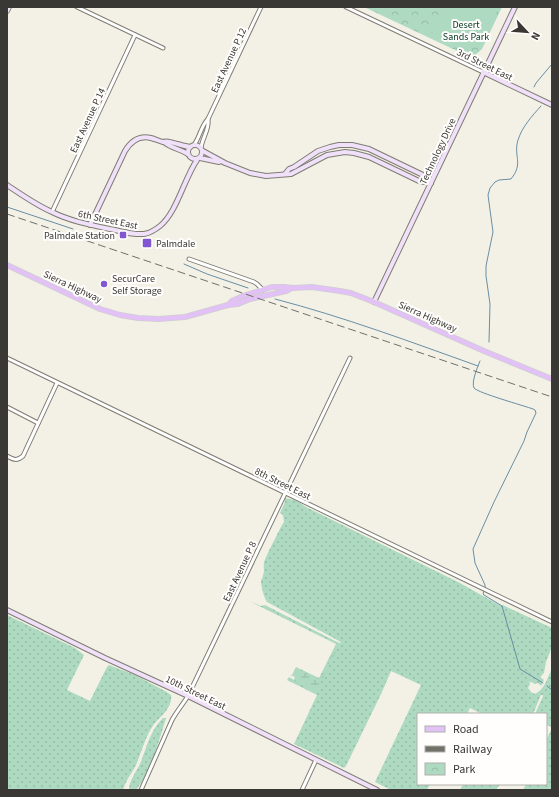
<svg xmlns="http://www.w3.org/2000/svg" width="559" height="797" viewBox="0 0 559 797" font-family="'Source Sans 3',sans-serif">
<defs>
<pattern id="grass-dots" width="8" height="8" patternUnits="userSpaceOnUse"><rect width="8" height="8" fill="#addac1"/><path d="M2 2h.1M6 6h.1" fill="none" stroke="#96bca6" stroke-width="1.8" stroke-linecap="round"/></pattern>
<pattern id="wetland-marsh" width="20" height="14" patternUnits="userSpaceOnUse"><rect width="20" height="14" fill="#addac1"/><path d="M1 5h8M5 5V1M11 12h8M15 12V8" fill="none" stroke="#96bca6"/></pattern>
<pattern id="park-crowns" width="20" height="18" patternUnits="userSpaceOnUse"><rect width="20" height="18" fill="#addac1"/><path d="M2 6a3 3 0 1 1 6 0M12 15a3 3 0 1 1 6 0" fill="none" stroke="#96bca6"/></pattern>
</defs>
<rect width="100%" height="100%" fill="#f3f1e6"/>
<g fill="url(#grass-dots)">
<path d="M285 498C292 499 299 501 304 506L458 582 501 606 503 605 509 608 552 628V647L546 662 544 673 541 676V678L544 680 541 686 538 683 535 684 529 681 530 684 528 688 531 692 535 694C544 690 548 677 552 668V673L551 676 552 675V727L546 725V714H535L543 696V695H541L533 714H482L470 708 467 714H418V784H430L427 790H391L375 782 421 685 391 671 382 692 346 766 344 768 342 767 294 744 317 695 287 680 289 677 294 680 295 677 290 675H292L296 667 319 678 336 644 249 601 261 606 265 605 339 643H341L339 641 267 602C264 598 261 586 261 581 262 578 263 577 263 575 265 571 263 568 264 562 269 549 276 537 282 525L284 522 283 515 280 513 285 502 284 500Z"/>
<path d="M7 615 75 648 84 655 67 690 90 701 107 667 109 665 135 675 165 691 171 695C173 707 161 716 154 724 145 737 142 751 136 765 132 773 126 780 123 790H7Z"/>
<path d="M163 718H166C159 741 151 771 136 790H129C129 781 136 772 140 764 147 747 149 732 163 718Z"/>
<path d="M552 728V790H523L526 784H546V741Z"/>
<path d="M463 784H500L496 790H460Z"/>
</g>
<path fill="url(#wetland-marsh)" d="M336 646H337L338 647 316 692 294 681 298 671H299L317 679 318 678 320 680Z"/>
<path fill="url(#park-crowns)" d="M364 7H502L482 49 472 58Z"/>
<path fill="#addac1" d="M443 7H495L498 8C488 30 467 43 443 37 439 35 435 33 431 32Z"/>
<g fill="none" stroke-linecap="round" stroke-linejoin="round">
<g stroke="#698ea3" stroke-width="1">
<path d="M534 87 536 83 552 64"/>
<path d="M7 207 73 229"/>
<path d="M184 264 207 274 248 288"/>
<path d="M275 299C344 317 411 342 478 366"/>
<path d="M489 342 490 304 486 276V266L493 232 488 195 490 188 495 182 499 180 511 179C524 163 513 156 518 140 522 127 532 116 541 106"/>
<path d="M480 361C478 366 471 382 474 388 478 393 525 406 533 409L535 410 536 413 527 432 524 441 494 502 473 549 475 563 485 585V588"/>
<path d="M484 591 483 594 484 595 502 606 520 669 543 683"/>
<path d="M547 686 552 690"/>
</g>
<g stroke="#7f7d73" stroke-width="5">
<g id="street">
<path d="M77 7 163 48"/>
<path d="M346 7 483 72"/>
<path d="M194 145C200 137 201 126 208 119L261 7"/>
<path d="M201 148C202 138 210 129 208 119"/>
<path d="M52 212 135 35"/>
<path d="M189 259 254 282 257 284 263 290"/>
<path d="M7 358 552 622"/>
<path d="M7 407 38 423"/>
<path d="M7 456C14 460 17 461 23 456L57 383"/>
<path d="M141 790 172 720C177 711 183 704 188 696L350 358"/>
<path d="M302 790 316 760"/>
</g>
</g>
<g stroke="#7f7d73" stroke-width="6">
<g id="secondary">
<path d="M7 11 9 7"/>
<path d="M483 72 552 105"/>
<path d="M164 142C171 148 180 149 188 154"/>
<circle cx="195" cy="152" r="7"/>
<path d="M203 151 225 163 250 173 266 176 291 174 327 155 345 152 354 153 369 157 419 181 431 183"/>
<path d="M200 158 219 162"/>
<path d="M285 174 289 169 294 167 318 151 330 147 339 145H352L369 149 423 175 431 183"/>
<path d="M7 185C22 195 36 205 52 212 70 221 91 225 110 229 121 231 132 235 144 234 150 233 155 230 160 226 177 212 184 179 197 160"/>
<path d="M90 225 125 151C131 141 139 135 151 138 155 139 159 141 163 142 165 142 167 141 169 142 176 143 183 146 190 147"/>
<path d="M374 302 515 7"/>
<path d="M7 610 105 658 188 696 377 790"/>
</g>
</g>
<g stroke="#cfcfce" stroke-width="6">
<g id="primary">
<path d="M7 265 100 309 120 315 138 318 159 319 185 317 228 305 238 304 250 299 286 291 292 288"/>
<path d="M228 305 232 301 243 296 272 287H284L293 288 312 287 340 291 351 293 374 302 484 351 552 379"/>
</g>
</g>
<use href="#street" stroke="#fff" stroke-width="3"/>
<use href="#secondary" stroke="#f0e0fa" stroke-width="4"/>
<use href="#primary" stroke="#e2c1f6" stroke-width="4.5"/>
<path stroke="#717069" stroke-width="1" stroke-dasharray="8 4" stroke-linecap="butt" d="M7 214 552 397"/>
</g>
<g fill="#8157d1" stroke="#fffefc" stroke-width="1.5">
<rect x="119" y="231" width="8" height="8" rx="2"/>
<rect x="142" y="238" width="10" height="10" rx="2"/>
<circle cx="104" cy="284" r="4"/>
</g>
<g text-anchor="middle" stroke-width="4" stroke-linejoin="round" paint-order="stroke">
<g font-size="10" fill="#053623" stroke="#fffefc">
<text x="466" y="28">Desert<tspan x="466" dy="12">Sands Park</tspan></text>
</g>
<g font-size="10" fill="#393834" stroke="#fffefc">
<text transform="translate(228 60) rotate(-65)" y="4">East Avenue P 12</text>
<text transform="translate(485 64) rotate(26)" y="4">3rd Street East</text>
<text transform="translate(87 120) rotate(-65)" y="4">East Avenue P 14</text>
<text transform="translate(437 151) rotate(-65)" y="4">Technology Drive</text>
<text transform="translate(108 219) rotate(12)" y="4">6th Street East</text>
<text transform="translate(73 286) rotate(25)" y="4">Sierra Highway</text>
<text transform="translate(428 316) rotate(24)" y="4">Sierra Highway</text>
<text transform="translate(283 483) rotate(26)" y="4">8th Street East</text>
<text transform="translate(239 571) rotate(-65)" y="4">East Avenue P 8</text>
<text transform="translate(196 692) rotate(26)" y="4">10th Street East</text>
</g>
<g font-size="10" fill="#393834" stroke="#fffefc" text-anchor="start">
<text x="115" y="239" text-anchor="end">Palmdale Station</text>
<text x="156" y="247">Palmdale</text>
<text x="112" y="282">SecurCare<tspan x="112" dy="12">Self Storage</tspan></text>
</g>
</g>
<rect width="559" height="797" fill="none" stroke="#393834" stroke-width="16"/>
<rect x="417" y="713" width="130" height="72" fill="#fffefc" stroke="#b0afac"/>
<rect x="425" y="726" width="20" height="6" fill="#e2c1f6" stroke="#b0afac"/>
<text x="453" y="733" font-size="12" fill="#393834">Road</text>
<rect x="425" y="746" width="20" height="6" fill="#717069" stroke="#b0afac"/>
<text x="453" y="753" font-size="12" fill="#393834">Railway</text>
<rect x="425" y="763" width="20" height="12" fill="url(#park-crowns)" stroke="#b0afac"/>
<text x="453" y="773" font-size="12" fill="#393834">Park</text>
<g transform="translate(527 32) rotate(116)" stroke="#fffefc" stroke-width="3" paint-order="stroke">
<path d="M0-3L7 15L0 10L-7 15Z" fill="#393834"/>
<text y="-6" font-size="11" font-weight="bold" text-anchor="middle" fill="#393834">N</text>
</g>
</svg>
